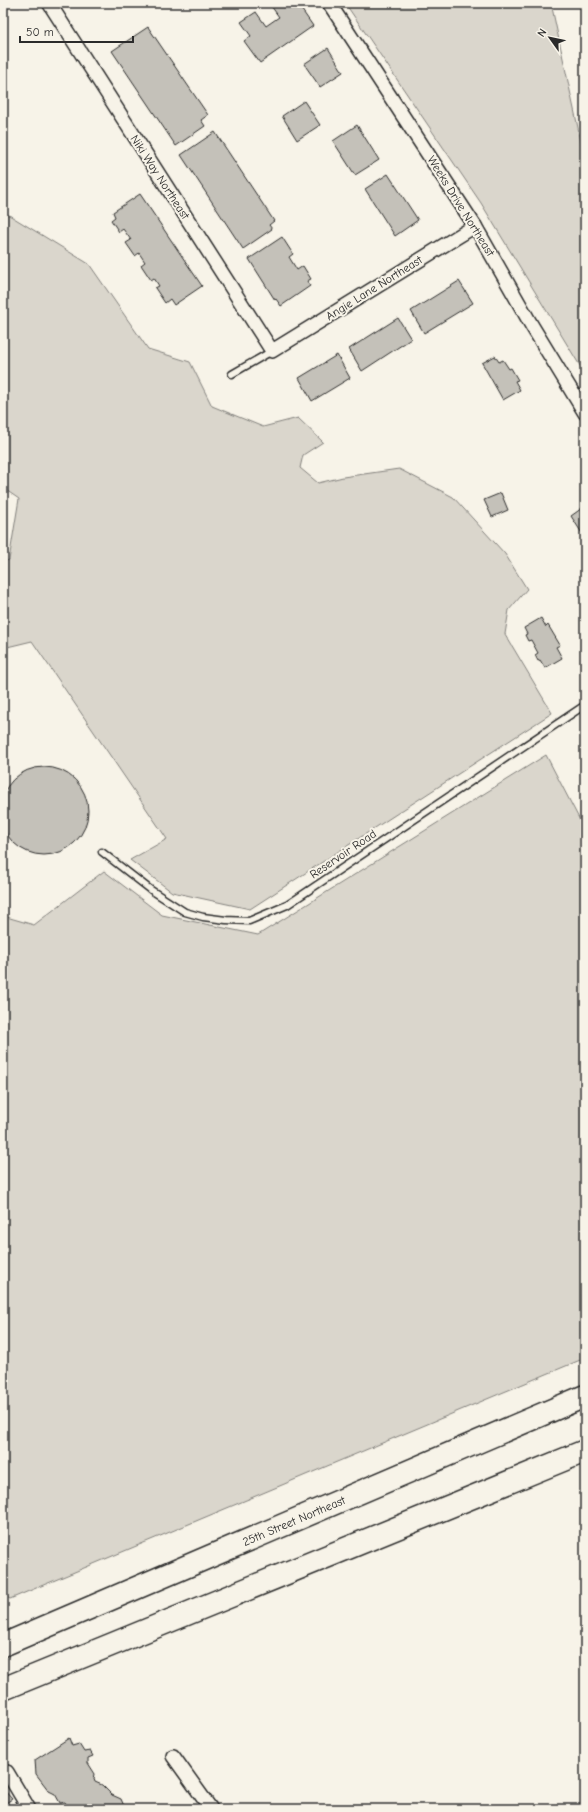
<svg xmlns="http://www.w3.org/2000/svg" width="588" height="1812" viewBox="0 0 588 1812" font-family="'Comic Neue',sans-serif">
<rect width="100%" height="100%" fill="#f7f3e8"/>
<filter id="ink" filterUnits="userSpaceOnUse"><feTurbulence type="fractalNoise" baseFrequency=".025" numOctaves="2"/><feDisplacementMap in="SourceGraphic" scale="8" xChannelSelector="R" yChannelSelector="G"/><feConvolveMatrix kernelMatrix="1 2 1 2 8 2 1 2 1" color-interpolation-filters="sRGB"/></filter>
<g filter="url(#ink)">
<g fill="#dad6cc" stroke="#82807c">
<path d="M345 3H551L585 160V374L481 203Z"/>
<path d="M3 214 9 215 89 264 148 349 190 362 212 406 263 427 298 418 323 442 303 455 300 468 318 483 343 477 399 469 453 497 505 554 527 589 509 610 505 634 552 713 250 909 172 892 130 860 167 839 32 641 3 648V562L9 560 19 499 3 488Z"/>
<path d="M546 755 585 830V1358L10 1599 3 1595V916L34 925 104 871 162 915 258 935Z"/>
</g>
<g fill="#c4c1b9" stroke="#2b2b2b">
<path d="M269 3H297L313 26 260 63 244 41 251 36 241 22 256 12 266 26 279 17Z"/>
<path d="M148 27 208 115 201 120 205 126 176 146 112 51Z"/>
<path d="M328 48 343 72 320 87 304 64Z"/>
<path d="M304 101 320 125 297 140 282 116Z"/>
<path d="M357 125 379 160 355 175 333 141Z"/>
<path d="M215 132 274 221 269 225 272 229 243 249 181 155Z"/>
<path d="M388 174 418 220 395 236 365 189Z"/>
<path d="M140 194 202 286 174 305 170 299 165 303 155 288 159 286 154 278 151 280 141 265 145 262 139 253 135 256 126 243 131 240 123 229 119 232 111 220 115 217 113 212Z"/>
<path d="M282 237 293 254 289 257 297 270 303 266 311 279 307 281 310 286 281 306 276 299 275 300 249 259Z"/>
<path d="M459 281 473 303 424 333 411 311Z"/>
<path d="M398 318 411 339 362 371 349 349Z"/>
<path d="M337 355 350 378 312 401 299 378Z"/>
<path d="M495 356 499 362 503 360 509 369 511 368 518 380 515 381 520 390 503 400 482 363Z"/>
<path d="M501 493 508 510 492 517 484 500Z"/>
<path d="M585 506V538L571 516Z"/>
<path d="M541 618 546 627 548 625 560 645 556 647 562 658 545 668 540 660 538 661 535 655 538 653 531 640 528 641 525 635 527 634 524 628Z"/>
<circle cx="44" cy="811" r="44"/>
<path d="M69 1738 72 1746 79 1744 84 1752 90 1751 93 1756 88 1758V1763L95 1774 94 1779 95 1782 102 1785 112 1795 121 1799 124 1806 117 1809H65L67 1806 65 1802 60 1803 55 1794 49 1791 36 1774 35 1760Z"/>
<path d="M3 1789 12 1799 3 1805Z"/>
</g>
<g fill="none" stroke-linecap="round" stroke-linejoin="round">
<g stroke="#2b2b2b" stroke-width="9">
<g id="service">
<path d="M232 374 272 351"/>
<path d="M102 852 151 890 185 912 203 917 226 920 249 921 287 905 585 705"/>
</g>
</g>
<g stroke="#2b2b2b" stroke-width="16">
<g id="minor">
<path d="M49 3 272 351 475 226"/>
<path d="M329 3 475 226 532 326 585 413"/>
<path d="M173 1756 211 1809"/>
<path d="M7 1772 29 1809"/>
</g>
</g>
<g stroke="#2b2b2b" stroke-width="25">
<g id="motorway">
<path d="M3 1645 585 1396"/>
<path d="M3 1689 585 1451"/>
</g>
</g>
<use href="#service" stroke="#f7f3e8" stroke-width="6"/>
<use href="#minor" stroke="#f7f3e8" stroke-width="13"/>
<use href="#motorway" stroke="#f7f3e8" stroke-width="22"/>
</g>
</g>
<g text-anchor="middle" stroke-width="4" stroke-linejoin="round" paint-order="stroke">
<g font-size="12" fill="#2b2b2b" stroke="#f7f3e8">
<text transform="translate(160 177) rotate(57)" y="4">Niki Way Northeast</text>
<text transform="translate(461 206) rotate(58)" y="4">Weeks Drive Northeast</text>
<text transform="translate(374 288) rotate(-32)" y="4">Angie Lane Northeast</text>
<text transform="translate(343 854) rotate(-34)" y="4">Reservoir Road</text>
<text transform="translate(294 1521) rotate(-23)" y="4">25th Street Northeast</text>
</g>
</g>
<rect width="588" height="1812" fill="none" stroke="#f7f3e8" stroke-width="16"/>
<rect x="8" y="8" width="572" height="1796" fill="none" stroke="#2b2b2b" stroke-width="1.5" filter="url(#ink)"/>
<g transform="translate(550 38) rotate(303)" stroke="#f7f3e8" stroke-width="3" paint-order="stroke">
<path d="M0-3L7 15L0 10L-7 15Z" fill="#2b2b2b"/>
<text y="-6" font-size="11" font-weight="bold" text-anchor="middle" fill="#2b2b2b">N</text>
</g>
<path d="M20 36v6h113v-6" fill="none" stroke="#2b2b2b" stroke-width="2"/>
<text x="26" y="36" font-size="12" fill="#2b2b2b" stroke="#f7f3e8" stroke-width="3" paint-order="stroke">50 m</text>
</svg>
